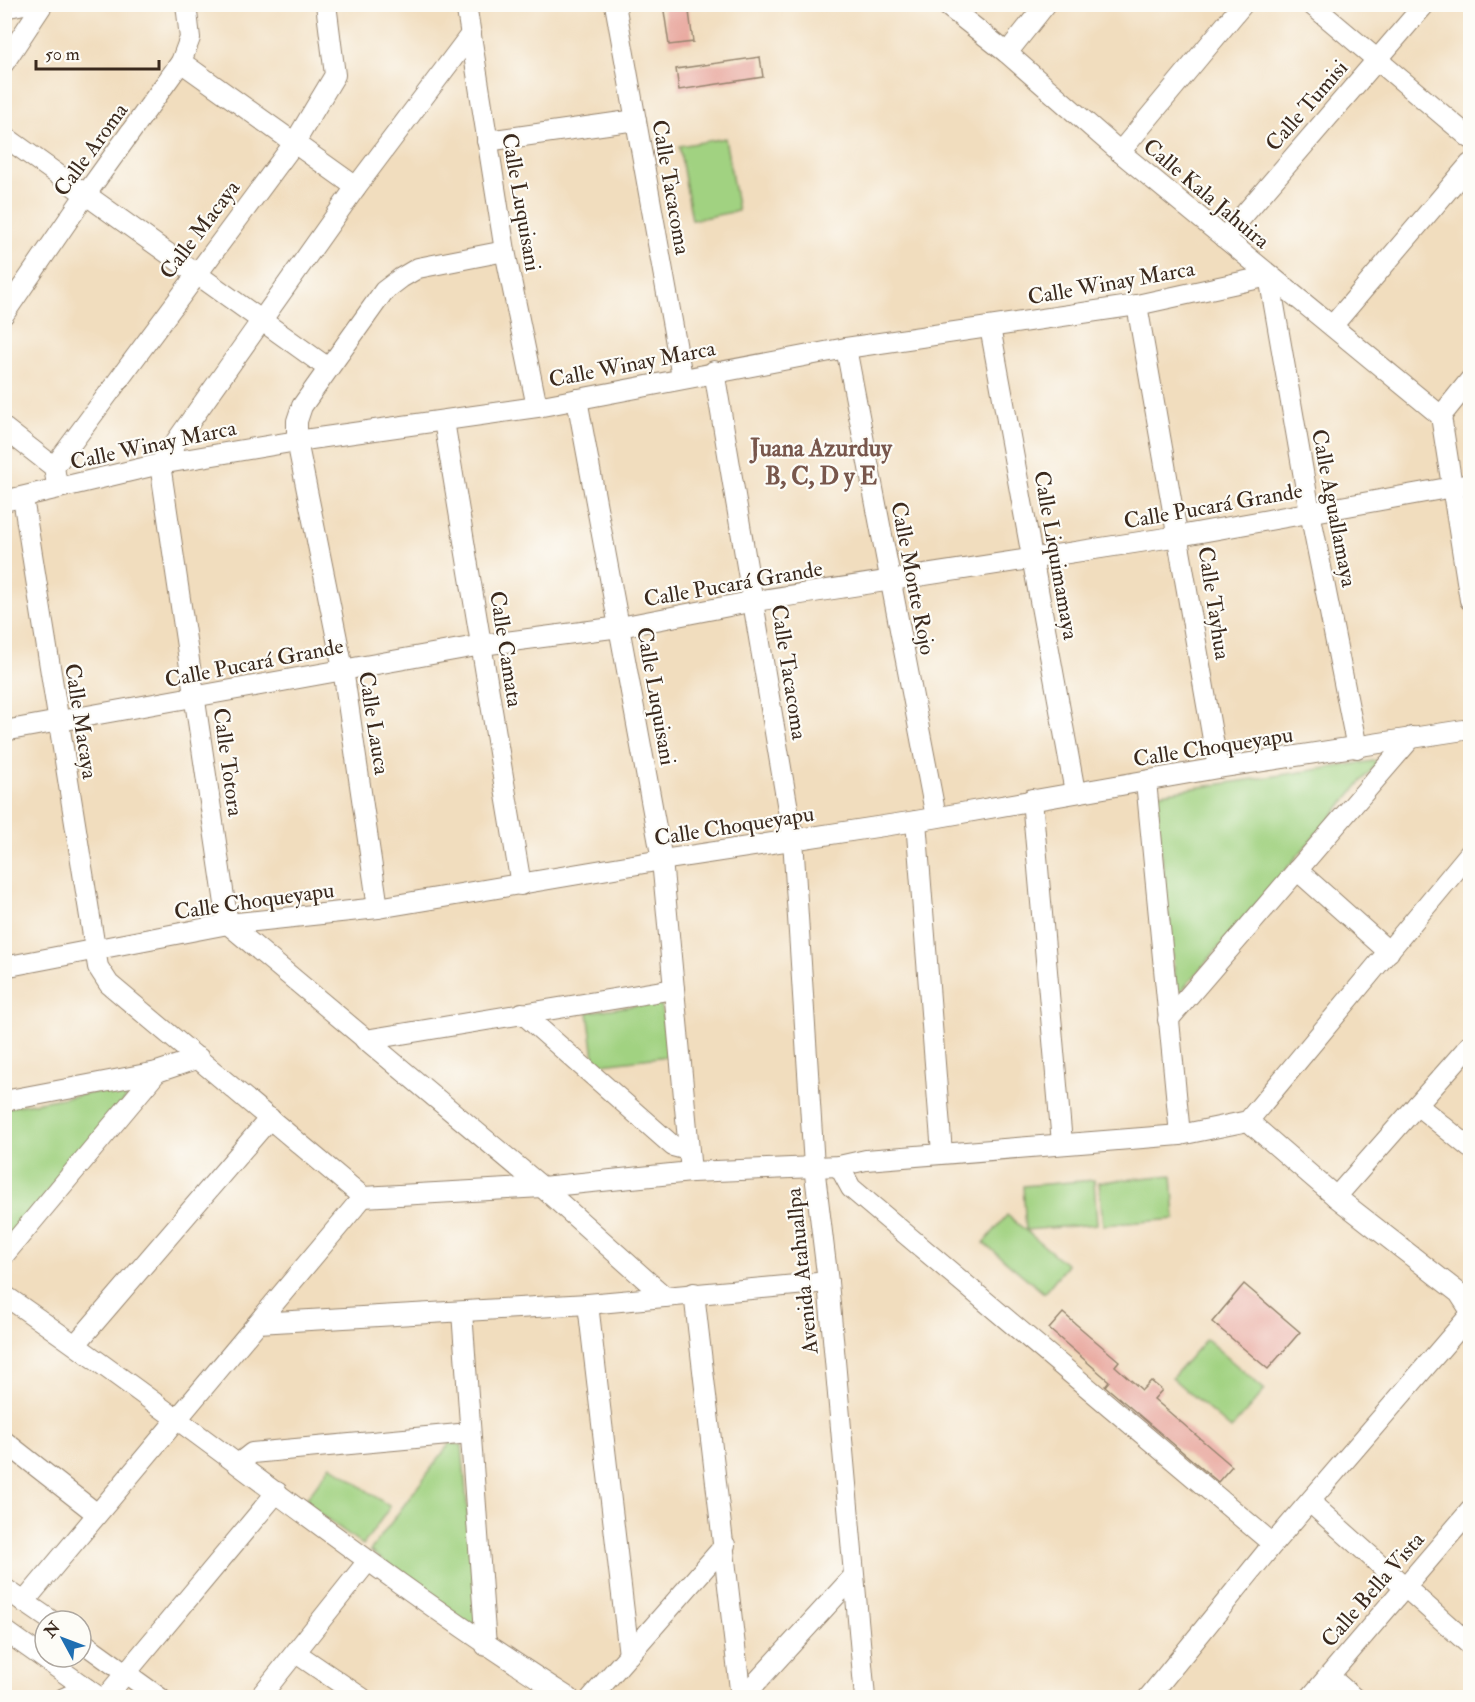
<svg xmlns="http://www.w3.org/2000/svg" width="1475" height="1702" viewBox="0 0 1475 1702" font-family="'IM FELL Double Pica',serif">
<rect width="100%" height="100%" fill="#fdfcf7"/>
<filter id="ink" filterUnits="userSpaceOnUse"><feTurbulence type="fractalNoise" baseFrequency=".0167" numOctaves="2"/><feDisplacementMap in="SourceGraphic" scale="12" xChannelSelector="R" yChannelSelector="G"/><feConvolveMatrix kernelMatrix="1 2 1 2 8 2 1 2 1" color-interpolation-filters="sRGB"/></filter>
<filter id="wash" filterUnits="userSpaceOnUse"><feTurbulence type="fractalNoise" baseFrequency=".008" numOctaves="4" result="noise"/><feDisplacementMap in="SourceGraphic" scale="24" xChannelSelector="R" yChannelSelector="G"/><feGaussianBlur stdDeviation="1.35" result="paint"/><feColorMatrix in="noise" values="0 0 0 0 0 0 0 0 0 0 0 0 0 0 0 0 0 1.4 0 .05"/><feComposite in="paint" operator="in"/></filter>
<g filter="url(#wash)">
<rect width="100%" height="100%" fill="#f1ddbe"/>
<g fill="#a1d281" stroke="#6e7e50" stroke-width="1.5">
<path d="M725 138 738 211 692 220 679 146Z"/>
<path d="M1380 760 1177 996 1155 794Z"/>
<path d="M661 1002 668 1056 595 1065 588 1012Z"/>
<path d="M137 1085 5 1245V1108Z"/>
<path d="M1172 1175 1175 1219 1103 1225 1099 1182Z"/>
<path d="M1094 1180 1097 1224 1026 1230 1023 1186Z"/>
<path d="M1007 1215 1067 1265 1044 1293 984 1243Z"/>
<path d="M1206 1339 1265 1390 1231 1429 1172 1378Z"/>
<path d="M450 1443 462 1445 477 1623 471 1626 370 1551Z"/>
<path d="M331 1465 390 1507 363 1545 304 1502Z"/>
</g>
<g id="blocks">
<g fill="#e9aaa1">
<path d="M663 4H688L693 42 669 45Z"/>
<path d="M760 57 763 77 679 90 676 69Z"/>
<path d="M1244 1284 1300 1332 1268 1369 1212 1322Z"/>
<path d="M1063 1313 1119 1361 1115 1366 1142 1390 1151 1381 1162 1390 1154 1399 1232 1466 1218 1482 1105 1386 1109 1381 1049 1329Z"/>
</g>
</g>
</g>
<g filter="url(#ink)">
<use href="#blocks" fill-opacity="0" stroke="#96846e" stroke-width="1.5"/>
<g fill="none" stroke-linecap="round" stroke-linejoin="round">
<g stroke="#96846e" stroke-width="22">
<g id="minor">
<path d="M466 4 505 251 537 407"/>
<path d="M615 4 682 377"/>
<path d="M945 4 1007 53 1120 152 1441 416"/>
<path d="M1311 4 1470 138"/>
<path d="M4 8 24 4"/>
<path d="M471 34 356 187 160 464 228 924 542 1187 665 1297"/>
<path d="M1007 53 1046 4"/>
<path d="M181 62 356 187"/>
<path d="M4 63 43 4"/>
<path d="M4 136 328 368"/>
<path d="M487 141 636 120"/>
<path d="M1120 152 1243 4"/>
<path d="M1224 238 1425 4"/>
<path d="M1137 305 1218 768"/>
<path d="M4 314 86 194 181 62 190 38 186 4"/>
<path d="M1333 325 1470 164"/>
<path d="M990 327 1075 792"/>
<path d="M846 348 936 817"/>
<path d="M714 371 793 839 814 1166 828 1282 865 1698"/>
<path d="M577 399 662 860 691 1172"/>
<path d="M1441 416 1470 600"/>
<path d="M1441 416 1470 380"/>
<path d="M444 421 521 885"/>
<path d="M4 428 54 467 56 479"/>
<path d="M54 467 295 142 335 75 326 4"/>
<path d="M23 498 98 967 109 984 363 1197 542 1187 691 1172 839 1166 866 1160 1180 1135 1248 1121 1470 853"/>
<path d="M4 501 160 464 297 441 537 407 846 348 1137 305 1269 276 1310 512 1357 748"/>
<path d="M4 731 482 645 620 627 755 601 1179 536 1470 484"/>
<path d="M1146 781 1180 1135"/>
<path d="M1032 799 1062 1143"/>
<path d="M916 821 942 1153"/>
<path d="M1297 870 1389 952"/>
<path d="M378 908 343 669 297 441V421L302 406 384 291 401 278 418 268 505 251"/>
<path d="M4 967 228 924 378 908 662 860 916 821 1218 768 1470 729"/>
<path d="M522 1013 673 1146 688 1150"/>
<path d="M1168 1020 1412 737"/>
<path d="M365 1040 674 989"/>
<path d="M4 1101 157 1072 199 1058"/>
<path d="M1417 1105 1470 1148"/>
<path d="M1248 1121 1336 1197 1459 1293 1470 1310"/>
<path d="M839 1166 851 1188 1273 1544"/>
<path d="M1336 1197 1470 1045"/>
<path d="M4 1255 157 1072"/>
<path d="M694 1293 741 1698"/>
<path d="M4 1295C195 1426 373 1574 569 1698"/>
<path d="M588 1304 629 1655"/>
<path d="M462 1312 486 1646"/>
<path d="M258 1323 588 1304 828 1282"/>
<path d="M76 1344 270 1118"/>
<path d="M4 1441 97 1514"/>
<path d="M238 1464 252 1453 470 1433"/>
<path d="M1311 1503 1470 1645"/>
<path d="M4 1588 52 1621"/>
<path d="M24 1602 363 1197"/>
<path d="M4 1630 100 1698"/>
<path d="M81 1641 160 1698"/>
<path d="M296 1653 362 1698"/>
<path d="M1329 1676 1354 1698"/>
<path d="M64 1698 86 1688"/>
<path d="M105 1698 277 1492"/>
<path d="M259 1698 368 1561"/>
<path d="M591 1698 725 1545"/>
<path d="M742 1698 853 1577"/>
<path d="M1148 1698 1273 1544 1470 1315"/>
<path d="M1310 1698 1470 1511"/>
</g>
</g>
<use href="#minor" stroke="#fff" stroke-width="20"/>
</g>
</g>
<g text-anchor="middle" stroke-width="4.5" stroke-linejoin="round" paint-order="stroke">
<g font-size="22" fill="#3b2a1e" stroke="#fdfcf7">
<text transform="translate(1306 105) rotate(-49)" y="8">Calle Tumisi</text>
<text transform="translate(90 149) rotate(-54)" y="8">Calle Aroma</text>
<text transform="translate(672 187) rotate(80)" y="8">Calle Tacacoma</text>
<text transform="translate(1207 193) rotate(40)" y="8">Calle Kala Jahuira</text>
<text transform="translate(522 202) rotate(80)" y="8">Calle Luquisani</text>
<text transform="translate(199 229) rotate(-53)" y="8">Calle Macaya</text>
<text transform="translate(1111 282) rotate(-10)" y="8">Calle Winay Marca</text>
<text transform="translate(632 363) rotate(-11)" y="8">Calle Winay Marca</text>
<text transform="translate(153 444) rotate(-12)" y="8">Calle Winay Marca</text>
<text transform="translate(1213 505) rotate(-10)" y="8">Calle Pucará Grande</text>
<text transform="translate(1335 508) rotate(79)" y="8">Calle Aguallamaya</text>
<text transform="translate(1057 555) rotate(80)" y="8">Calle Liquimamaya</text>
<text transform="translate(914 578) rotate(79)" y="8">Calle Monte Rojo</text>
<text transform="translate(733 583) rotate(-10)" y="8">Calle Pucará Grande</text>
<text transform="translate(1215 603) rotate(81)" y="8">Calle Tayhua</text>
<text transform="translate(507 649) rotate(81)" y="8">Calle Camata</text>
<text transform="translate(254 662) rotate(-11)" y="8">Calle Pucará Grande</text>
<text transform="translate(790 672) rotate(81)" y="8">Calle Tacacoma</text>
<text transform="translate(657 696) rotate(80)" y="8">Calle Luquisani</text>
<text transform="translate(82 721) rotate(81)" y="8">Calle Macaya</text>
<text transform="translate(375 723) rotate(81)" y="8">Calle Lauca</text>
<text transform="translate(1213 746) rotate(-9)" y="8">Calle Choqueyapu</text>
<text transform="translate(229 762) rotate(82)" y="8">Calle Totora</text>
<text transform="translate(734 825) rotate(-9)" y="8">Calle Choqueyapu</text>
<text transform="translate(254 900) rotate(-8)" y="8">Calle Choqueyapu</text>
<text transform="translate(801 1271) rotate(-96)" y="8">Avenida Atahuallpa</text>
<text transform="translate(1372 1589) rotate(-49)" y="8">Calle Bella Vista</text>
</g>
<g font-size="24" font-weight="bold" fill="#78574c" stroke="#fdfcf7">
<text x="821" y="456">Juana Azurduy<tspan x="821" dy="28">B, C, D y E</tspan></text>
</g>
</g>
<rect width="1475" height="1702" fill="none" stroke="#fdfcf7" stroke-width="24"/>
<g transform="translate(63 1639) rotate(311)"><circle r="28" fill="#fdfcf7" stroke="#afa8a0" stroke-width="1.5"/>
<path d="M0-4.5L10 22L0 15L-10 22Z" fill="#1f6fb2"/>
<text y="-9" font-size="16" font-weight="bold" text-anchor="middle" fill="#3b2a1e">N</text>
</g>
<path d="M36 60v9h123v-9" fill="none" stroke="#3b2a1e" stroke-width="3"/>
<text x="45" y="60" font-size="18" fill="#3b2a1e" stroke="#fdfcf7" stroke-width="4.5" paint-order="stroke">50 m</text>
</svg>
